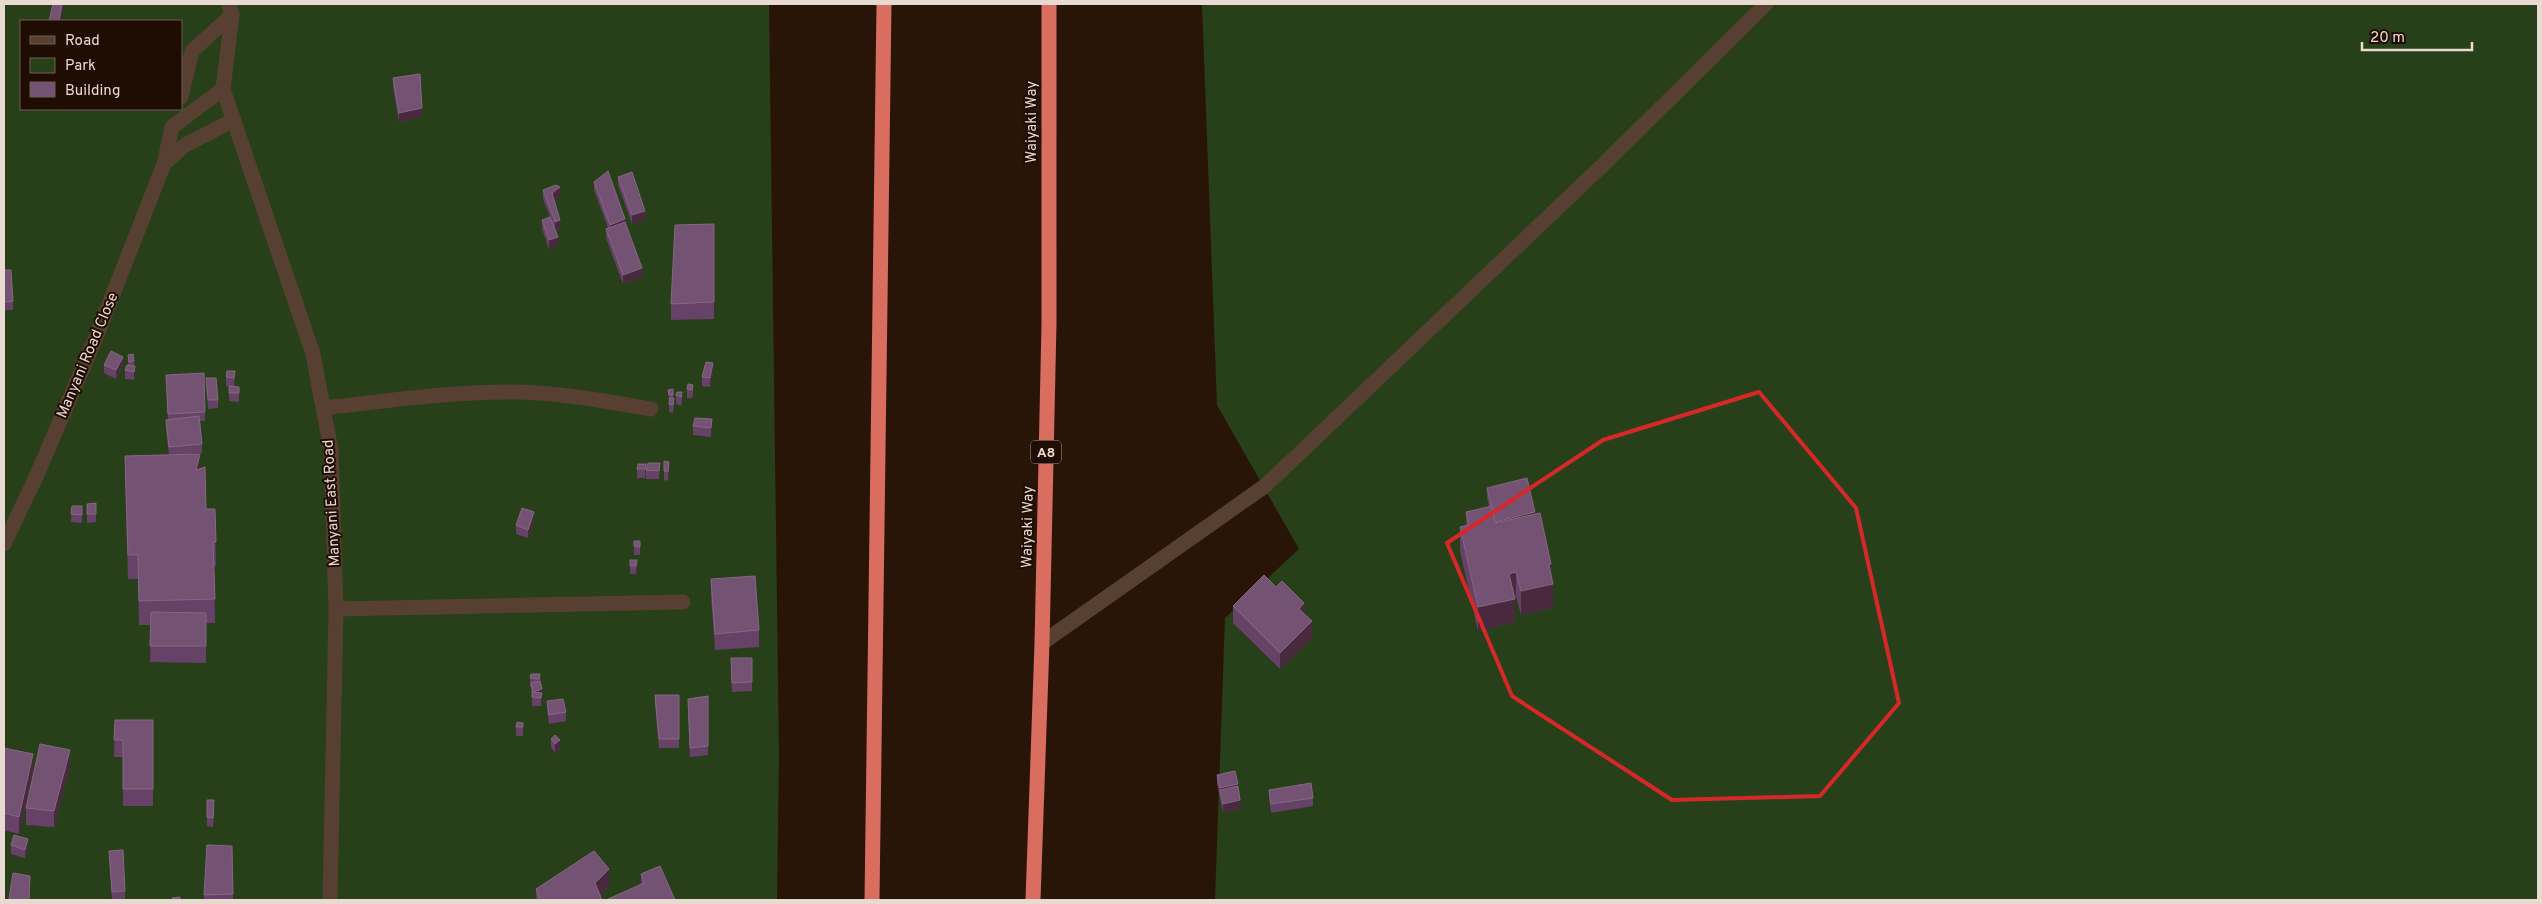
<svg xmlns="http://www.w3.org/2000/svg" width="2542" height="904" viewBox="0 0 2542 904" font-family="Overpass,sans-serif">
<rect width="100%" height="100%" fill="#291508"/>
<g fill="#27401a" fill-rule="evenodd">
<path d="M4 4H769L779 756 777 900H4ZM21 21H181V109H21Z"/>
<path d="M1202 4H2538V900H1215L1225 618 1299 549 1217 405Z"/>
</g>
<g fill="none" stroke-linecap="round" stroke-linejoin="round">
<g stroke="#573f31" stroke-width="15">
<path d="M229 4 232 15 223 89 313 354 331 450 336 609 330 900"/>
<path d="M181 97 192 51 232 15"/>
<path d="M164 164 185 145 234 120"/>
<path d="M324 408C385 401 448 392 510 392 558 392 604 401 651 409"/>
<path d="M4 544 36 477 97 335 164 164 172 127 223 89"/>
<path d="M336 609 683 602"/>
<path d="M1042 643 1265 486 1605 163 1766 4"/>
</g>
<g stroke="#d86d60" stroke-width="15">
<path d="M872 900 884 4"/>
<path d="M1033 900 1042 643 1049 323V4"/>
</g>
</g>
<g fill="#664168">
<path d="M393 78 422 117 399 122 393 87Z"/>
<path d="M618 177 645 219 632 224 618 185Z"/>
<path d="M594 182 625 222 642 277 623 284 606 238V229L608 228 594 190Z"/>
<path d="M543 190 560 196 554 200 560 228 556 231 558 245 549 249 542 229V220L550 217 543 199Z"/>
<path d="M714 224V319L671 320V304Z"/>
<path d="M4 270 13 301V310H4Z"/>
<path d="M128 355 134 361 135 375 134 380 125 379V370L128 365Z"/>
<path d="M104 365H123L116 379 104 373Z"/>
<path d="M235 371 234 386 239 387V402L229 401V386H226V377Z"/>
<path d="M713 372 710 387 702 386V377Z"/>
<path d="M166 375 205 412V421H200L202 444V453L189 454 200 469 206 509H215L216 566H214L215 623H206V663L150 662 151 625H139L138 579H128L125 480V456L169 455 166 429V420H168Z"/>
<path d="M206 378 218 400V408L208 409Z"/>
<path d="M693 385V394L692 398H687V389Z"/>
<path d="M673 389 674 407 673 413 669 412V404L668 390Z"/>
<path d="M682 392V401L681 406 676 404V395Z"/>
<path d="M693 426 712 428 711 437 693 435Z"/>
<path d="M664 461 669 470 668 481 664 480Z"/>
<path d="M660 463 659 479H646V470Z"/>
<path d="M646 464 645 478H637V469Z"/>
<path d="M1487 488 1535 514 1551 577 1553 608 1521 615 1516 596 1515 597V622L1478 631 1460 551V527L1466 526V512L1489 507 1487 497Z"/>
<path d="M96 503V522L87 523V504Z"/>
<path d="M72 506H82V523L71 522Z"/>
<path d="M534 521 528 538 516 534V525Z"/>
<rect x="634" y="541" width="6" height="14"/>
<path d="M637 560 636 574H630V566Z"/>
<path d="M711 579 759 630V647L715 650 711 596Z"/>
<path d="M1276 587 1304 614 1312 638 1280 669 1233 623V606Z"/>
<path d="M731 667 752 682V691L732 692Z"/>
<path d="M540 674 542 698 541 706H532V696L531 687H530V678Z"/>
<path d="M655 695H679V748H659L655 704Z"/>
<path d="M708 696V755L690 757 688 707Z"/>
<path d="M547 701 566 712V721L549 724 547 710Z"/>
<path d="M115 720H153V806H123V757H114Z"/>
<path d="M523 723V736H516V727Z"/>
<path d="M551 739 560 749 555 753 551 747Z"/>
<path d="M4 748 33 771 19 834 4 830Z"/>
<path d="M70 767 54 827 26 825V808Z"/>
<path d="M1217 775 1238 788 1240 809 1223 812 1217 784Z"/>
<path d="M1269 790 1313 798V806L1271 813 1269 798Z"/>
<path d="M207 800 214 809 213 827 207 826Z"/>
<path d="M11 845 28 848 25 858 11 854Z"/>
<path d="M232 846 233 900H204V895Z"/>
<path d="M109 851 125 891V900H112Z"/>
<path d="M641 874 675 900 641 884Z"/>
<path d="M609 886 600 895 602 900H536V889Z"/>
</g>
<g fill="#48293d">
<path d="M62 4H64L61 21H59Z"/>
<path d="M422 108V117L399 122V113Z"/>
<path d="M560 187V196L552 202V193Z"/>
<path d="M645 211V219L632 224V215Z"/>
<path d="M625 219V228L610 233V225Z"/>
<path d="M560 220V228L555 231V222Z"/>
<path d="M558 237V245L549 249V240Z"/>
<path d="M642 268V277L623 284V275Z"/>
<path d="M123 357V365L116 379V370Z"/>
<path d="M713 363V372L710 387V378Z"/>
<path d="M135 366V375L134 380V372Z"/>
<path d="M712 419V428L711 437V428Z"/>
<path d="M200 454V477L196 470Z"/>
<path d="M669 462V470L668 481V472Z"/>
<path d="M534 512V521L528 538V530Z"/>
<path d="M1535 512V521L1495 531V522Z"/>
<path d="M1551 564V584H1553V608L1521 615V591L1549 565Z"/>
<path d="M1516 572V596L1509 598V574Z"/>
<path d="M1515 599V622L1478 631V607Z"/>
<path d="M1304 603V620L1299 609Z"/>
<path d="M1312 621V638L1280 669V653Z"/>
<path d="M542 689V702L541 706V698L533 692Z"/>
<path d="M560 740V749L555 753V744Z"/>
<path d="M70 750V767L54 827V811Z"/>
<path d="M33 754V771L19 834V817Z"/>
<path d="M1238 784V793L1220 792V788Z"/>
<path d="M1240 800V809L1223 812V804Z"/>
<path d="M28 839V848L25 858V850Z"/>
<path d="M609 869V886L595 900V883Z"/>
</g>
<g fill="#745273" stroke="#866782">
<path d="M53 4H62L59 21H49Z"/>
<path d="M420 74 422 108 399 113 393 78Z"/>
<path d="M608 171 625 219 610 225 594 182Z"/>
<path d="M632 172 645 211 632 215 618 177Z"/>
<path d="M556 185 560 187 552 193 560 220 555 222 543 190Z"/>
<path d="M550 217 558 237 549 240 542 220Z"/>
<path d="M625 222 642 268 623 275 606 229Z"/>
<path d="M714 224V302L671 304 675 225Z"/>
<path d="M4 270H11L13 301 4 302Z"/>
<path d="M111 351 123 357 116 370 104 365Z"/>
<path d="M133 354 134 361 129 362 128 355Z"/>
<path d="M706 362 713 363 710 378 702 377Z"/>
<path d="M127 365 135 366 134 372 125 370Z"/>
<path d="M227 371H235L234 378 226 377Z"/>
<path d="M204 373 205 412 168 414 166 375Z"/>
<path d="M206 378H216L218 400H208Z"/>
<path d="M688 384 693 385 692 390 687 389Z"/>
<path d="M229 386 239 387V393H229Z"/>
<path d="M673 389V395H669L668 390Z"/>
<path d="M677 392H682L681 397 676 395Z"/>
<path d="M670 398H674L673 405 669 404Z"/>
<path d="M199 416 202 444 169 447 166 420Z"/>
<path d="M695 418 712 419 711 428 693 426Z"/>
<path d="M200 454 196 470 205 467 206 509H215L216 542H213L215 599 139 601 138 555H128L125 456Z"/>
<path d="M664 461 669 462 668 472 664 471Z"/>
<path d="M648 463H660L659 471 646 470Z"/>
<path d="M638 464H646L645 469H637Z"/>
<path d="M1527 478 1535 512 1495 522 1487 488Z"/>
<path d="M96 503V514H87V504Z"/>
<path d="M72 506H82V515L71 514Z"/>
<path d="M1492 506 1495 523 1540 513 1551 564 1549 565 1553 584 1521 591 1516 572 1509 574 1515 599 1478 607 1460 527 1469 525 1466 512Z"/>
<path d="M522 508 534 512 528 530 516 525Z"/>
<path d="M634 541H640V547L634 546Z"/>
<path d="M630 560H637L636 566H630Z"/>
<path d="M1264 575 1276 587 1282 581 1304 603 1299 609 1312 621 1280 653 1233 606Z"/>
<path d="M755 576 759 630 715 634 711 579Z"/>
<path d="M151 612 206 613V646H150Z"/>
<path d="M731 658H752V682L732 683Z"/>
<path d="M531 674H540L539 679 530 678Z"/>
<path d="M540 681 542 689 533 692 531 683Z"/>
<path d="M532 692 542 693 541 698 532 697Z"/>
<path d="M655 695H679V739H659Z"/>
<path d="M708 696V746L690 748 688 699Z"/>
<path d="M563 699 566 712 549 715 547 701Z"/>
<path d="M115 720H153V789H123V740H114Z"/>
<path d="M517 722 523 723V727H516Z"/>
<path d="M555 735 560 740 555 744 551 739Z"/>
<path d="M40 744 70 750 54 811 26 808Z"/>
<path d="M4 748 33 754 19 817 4 813Z"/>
<path d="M1235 771 1238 784 1220 788 1217 775Z"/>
<path d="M1311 783 1313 798 1271 804 1269 790Z"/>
<path d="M1238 786 1240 800 1223 804 1220 790Z"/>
<path d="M207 800H214L213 818 207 817Z"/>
<path d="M14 835 28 839 25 850 11 845Z"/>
<path d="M207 845 232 846 233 894 204 895Z"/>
<path d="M123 850 125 891 112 892 109 851Z"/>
<path d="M594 851 609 869 595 883 602 900H540L536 889Z"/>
<path d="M660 866 675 900H606L644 883 641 874Z"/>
<path d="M13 873 30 876 29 900 9 899Z"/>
<path d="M180 897V900H173L172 898Z"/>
</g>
<path fill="none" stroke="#d62828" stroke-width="4" stroke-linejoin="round" d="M1759 392 1856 508 1899 703 1820 796 1672 800 1512 696 1447 543 1603 440Z"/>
<g text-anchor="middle" stroke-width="4" stroke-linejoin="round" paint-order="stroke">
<rect fill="#1f0c02" stroke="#ac9c93" stroke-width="1" x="1031" y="440.5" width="30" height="23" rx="4"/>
<g font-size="14" font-weight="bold" fill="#e9dad1">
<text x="1046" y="457">A8</text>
</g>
<g font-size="15" fill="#e9dad1" stroke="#1f0c02">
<text transform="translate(1031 122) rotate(-90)" y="5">Waiyaki Way</text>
<text transform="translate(87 355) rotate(-67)" y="5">Manyani Road Close</text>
<text transform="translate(331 503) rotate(-93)" y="5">Manyani East Road</text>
<text transform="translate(1027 527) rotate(-89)" y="5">Waiyaki Way</text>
</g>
</g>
<rect width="2542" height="904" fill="none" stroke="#e9dad1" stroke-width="10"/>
<rect x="20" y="20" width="162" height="90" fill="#1f0c02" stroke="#705e55"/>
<rect x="30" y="36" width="25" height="8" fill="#573f31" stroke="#705e55"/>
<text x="65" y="45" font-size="15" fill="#e9dad1">Road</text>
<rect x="30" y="58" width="25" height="15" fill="#27401a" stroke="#705e55"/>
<text x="65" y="70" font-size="15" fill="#e9dad1">Park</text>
<rect x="30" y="82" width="25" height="15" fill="#745273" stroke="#705e55"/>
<text x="65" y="95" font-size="15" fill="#e9dad1">Building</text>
<path d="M2362 42v8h110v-8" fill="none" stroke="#e9dad1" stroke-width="2.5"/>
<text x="2370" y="42" font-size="15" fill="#e9dad1" stroke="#1f0c02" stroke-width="4" paint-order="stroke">20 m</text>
</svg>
